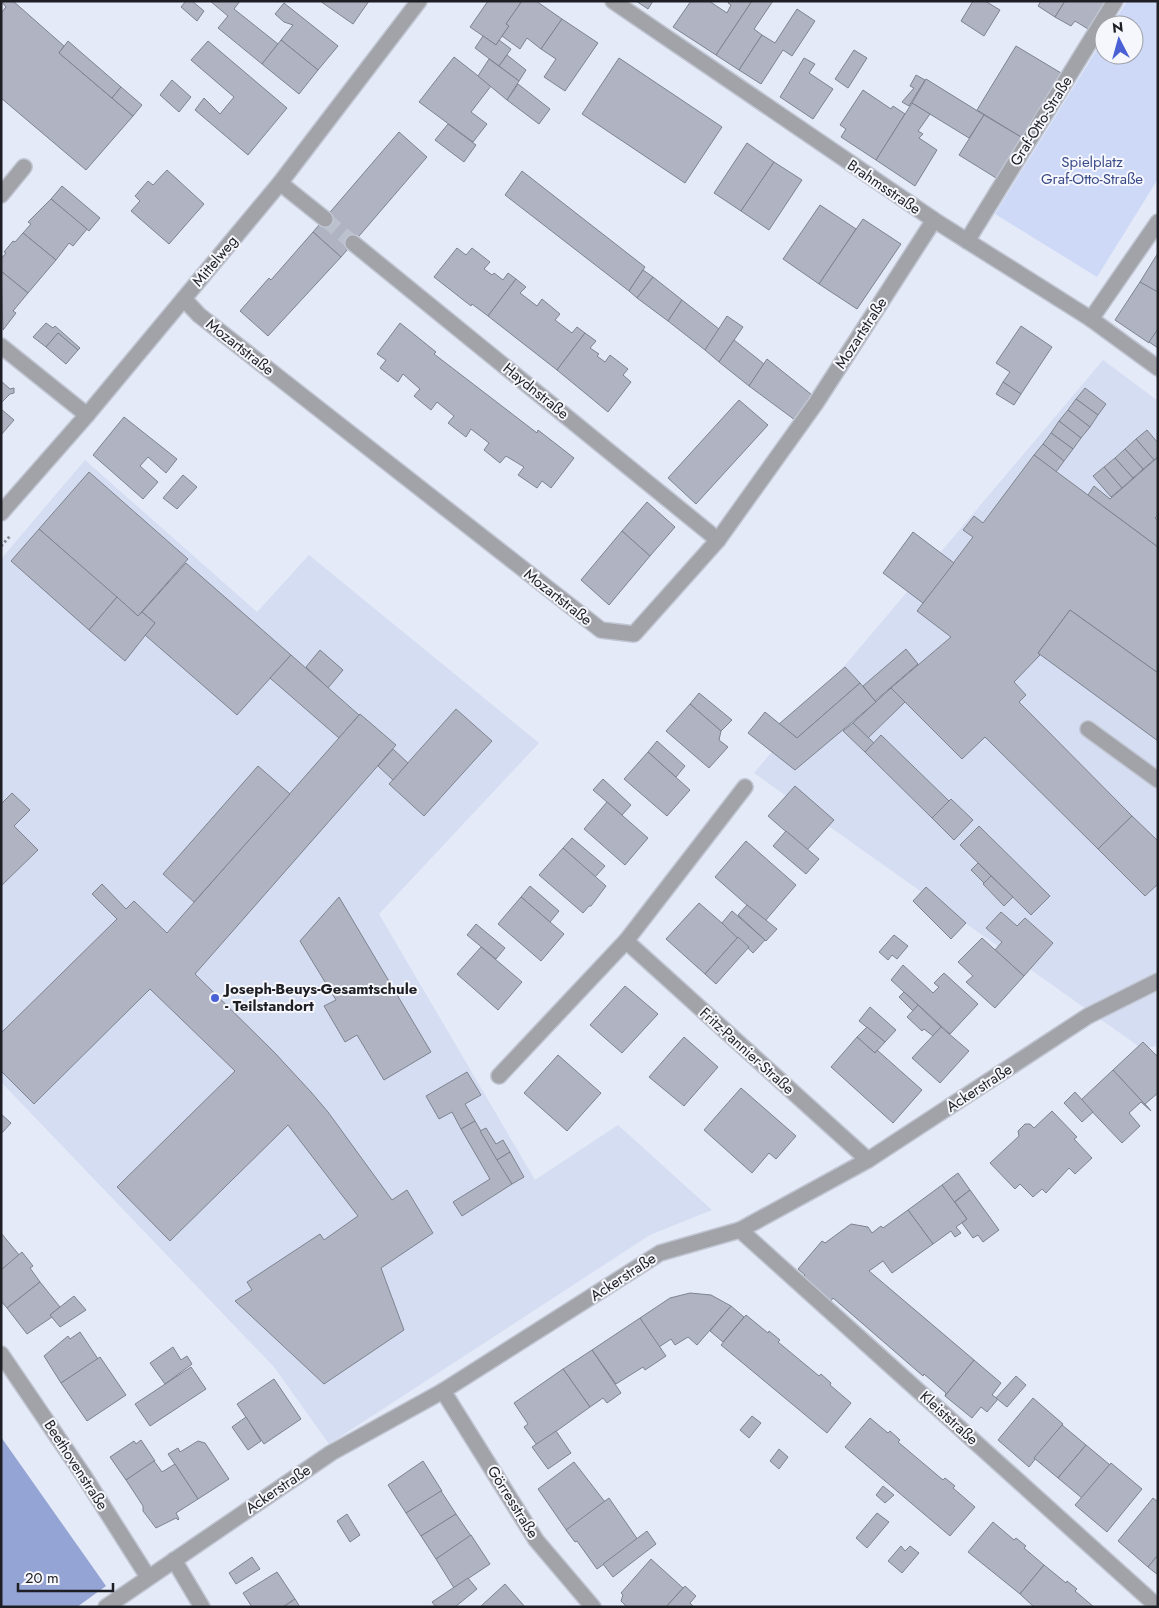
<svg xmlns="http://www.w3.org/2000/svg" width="1159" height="1608" viewBox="0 0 1159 1608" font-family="Jost,sans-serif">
<rect width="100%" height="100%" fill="#e4eaf8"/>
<g fill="#d5ddf2">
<path d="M1103 360 1158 401V1046L1141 1048 754 773Z"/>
<path d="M85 460 257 612 309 555 539 743 379 914 535 1180 618 1125 712 1210 650 1235 329 1444 274 1367 1 1082V559Z"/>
</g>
<path fill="#ced9f8" d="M1127 1H1158V179L1097 277 995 214 1104 38V55H1134V25H1112Z"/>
<path fill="#94a4d4" d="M1 1437 106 1586 77 1607H1Z"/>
<g fill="#b0b4c2" stroke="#7e8390">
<path d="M1 1H13L64 46 59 53 133 116 86 170 1 98V13L6 7Z"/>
<path d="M186 1H192L204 11 197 21 181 7Z"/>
<path d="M210 1H240L234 9 278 44 262 64 218 28 228 16Z"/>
<path d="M320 1H369L353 24Z"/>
<path d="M488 1H522L506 24 509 26 496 45 470 27Z"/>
<path d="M522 1H536L562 19 541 49 527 38 520 49 502 36 509 26 506 24Z"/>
<path d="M636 1H653L648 9Z"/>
<path d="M691 1H709L727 13 731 5 728 3 729 1H752L716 55 673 27Z"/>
<path d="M752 1H773L754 29 762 35 739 70 716 55Z"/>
<path d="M973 1H985L1000 10 984 36 961 21Z"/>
<path d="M1041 1H1065L1055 17 1038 6Z"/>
<path d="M1065 1H1112L1093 32 1075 21 1071 26 1055 17Z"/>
<path d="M284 3 338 46 318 70 281 40 293 25 284 22 275 14Z"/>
<path d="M797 9 815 21 792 56 783 50 761 84 739 70 762 35 775 43Z"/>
<path d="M562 19 598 43 565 91 544 77 556 59 541 49Z"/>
<path d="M483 36 496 45 499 40 511 49 499 66 475 48Z"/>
<path d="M281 40 318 70 299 94 262 64Z"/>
<path d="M68 41 121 87 112 98 59 53Z"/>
<path d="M208 41 287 108 248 155 195 110 204 98 220 114 234 97 191 60Z"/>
<path d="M1016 46 1061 73 1021 137 977 110Z"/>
<path d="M854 50 867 58 848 88 835 79Z"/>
<path d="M507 55 526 70 519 81 499 66Z"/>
<path d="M454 57 491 86 471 112 487 124 473 142 419 102Z"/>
<path d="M619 58 722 127 685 183 582 114Z"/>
<path d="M804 58 815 64 809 73 833 89 813 119 780 97Z"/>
<path d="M489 59 519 81 507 100 478 76Z"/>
<path d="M916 75 925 80 909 106 902 102 914 88 910 86Z"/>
<path d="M926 79 984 115 969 138 912 103Z"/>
<path d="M172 80 191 97 179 112 160 95Z"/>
<path d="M518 84 550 109 539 124 507 100Z"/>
<path d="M121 87 142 105 133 116 112 98Z"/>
<path d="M863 90 891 109 893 106 905 114 876 160 841 137 846 129 840 125Z"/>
<path d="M912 103 930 114 918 131 923 134 919 138 937 150 915 186 876 160Z"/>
<path d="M984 115 1026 140 1001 181 959 155Z"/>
<path d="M448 124 476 145 464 162 435 140Z"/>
<path d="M399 132 427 157 341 257 313 232Z"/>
<path d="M747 143 774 162 741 211 714 193Z"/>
<path d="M774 162 802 180 769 230 741 211Z"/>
<path d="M167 170 204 204 169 244 131 211 140 201 135 196 148 181 153 185Z"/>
<path d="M522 171 645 267 629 291 505 195Z"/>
<path d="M62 186 100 218 89 231 51 199Z"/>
<path d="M51 199 87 229 73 246 69 243 56 260 23 233 31 224 28 222Z"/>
<path d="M820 205 856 229 819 284 783 259Z"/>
<path d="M863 219 901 244 857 309 819 284Z"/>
<path d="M313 232 341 257 268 336 240 311 269 278 271 280Z"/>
<path d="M23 233 56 260 28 293 1 271V259L6 253 4 252 13 241 15 242Z"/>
<path d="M457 248 466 255 472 248 490 262 484 269 492 275 494 273 503 280 508 273 516 279 488 316 472 304 471 306 434 277Z"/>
<path d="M1158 253V292L1157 293 1140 282Z"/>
<path d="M643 270 653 277 637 298 629 291Z"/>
<path d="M1 271 28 293 13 311 16 313 3 330Z"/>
<path d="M653 277 682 300 668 321 637 298Z"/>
<path d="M516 279 526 287 520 293 537 306 542 299 560 314 555 320 572 333 577 327 585 333 557 370 488 316Z"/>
<path d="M1140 282 1158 292V329L1149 343 1115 320Z"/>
<path d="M682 300 719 329 705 350 668 321Z"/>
<path d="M727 316 743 327 719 362 705 350Z"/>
<path d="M46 323 53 328 55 326 80 348 78 350 58 333 46 347 33 337Z"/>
<path d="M400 323 436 352 434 354 537 433 538 430 574 458 551 488 542 481 537 488 518 475 524 467 506 456 500 463 484 450 489 443 471 429 466 437 448 423 454 416 437 402 431 410 414 396 420 389 403 374 398 382 380 368 386 360 377 354Z"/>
<path d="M1021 326 1052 347 1021 394 1003 382 1010 372 996 363Z"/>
<path d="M1158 329V348L1149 342Z"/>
<path d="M58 333 78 350 66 364 46 347Z"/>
<path d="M585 333 596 341 590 348 599 354 597 356 605 362 610 355 628 369 623 375 631 382 608 412 557 370Z"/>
<path d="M734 340 764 364 749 386 719 362Z"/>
<path d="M767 359 812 395 795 420 749 386Z"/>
<path d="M1 381 10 389 14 388V393L10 394 1 403Z"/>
<path d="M1003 382 1021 394 1014 405 996 394Z"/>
<path d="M1085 388 1106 404 1098 415 1076 399Z"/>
<path d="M1076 399 1098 415 1090 427 1068 410Z"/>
<path d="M739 400 768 425 696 504 668 478Z"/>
<path d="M1 409 14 420 1 435Z"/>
<path d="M1068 410 1090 427 1081 438 1059 421Z"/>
<path d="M124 417 177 459 166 473 148 457 140 466 158 482 143 499 93 455Z"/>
<path d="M1059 421 1081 438 1073 449 1051 433Z"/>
<path d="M1147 430 1158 443V457L1154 460 1136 439Z"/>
<path d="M1051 433 1073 449 1064 461 1043 444Z"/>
<path d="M1136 439 1154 460 1143 469 1125 449Z"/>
<path d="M1043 444 1064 461 1056 472 1034 455Z"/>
<path d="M1125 449 1143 469 1133 478 1115 458Z"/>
<path d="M1034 455 1158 547V673L1070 610 1038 653 1040 655 1014 682 1026 695 1019 702 1132 816 1098 849 985 737 962 759 891 688 951 637 917 611 973 537 963 530 974 516 983 523Z"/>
<path d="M1158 457V515L1155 518 1158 520V547L1088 495 1094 486 1110 499Z"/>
<path d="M1115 458 1133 478 1122 488 1104 467Z"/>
<path d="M1104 467 1122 488 1111 497 1093 476Z"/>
<path d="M89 472 188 559 138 616 39 529Z"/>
<path d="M183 475 197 487 177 509 163 498Z"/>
<path d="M647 502 675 527 650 556 622 531Z"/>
<path d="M39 529 117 597 89 630 11 561Z"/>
<path d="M622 531 650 556 609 605 581 580Z"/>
<path d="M913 532 954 563 923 603 883 573Z"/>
<path d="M186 563 291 655 237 715 145 635 155 623 142 612Z"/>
<path d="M117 597 138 616 142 612 155 623 125 661 89 630Z"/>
<path d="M1070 610 1158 673V741L1038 653Z"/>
<path d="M906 649 918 664 875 701 863 686Z"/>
<path d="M320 650 343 670 328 688 306 667Z"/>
<path d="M291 655 359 715 339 738 270 678Z"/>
<path d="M845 667 860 683 797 738 779 724Z"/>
<path d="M860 683 876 702 795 770 748 733 765 712 797 738Z"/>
<path d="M891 688 905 702 868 738 853 723Z"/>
<path d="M699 693 732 720 721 731 690 704Z"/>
<path d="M690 704 721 731 719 740 728 747 709 768 666 731Z"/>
<path d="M456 709 492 741 424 816 389 784Z"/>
<path d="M360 714 396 745 195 974 274 1052 311 1092 328 1112 392 1200 407 1190 433 1233 381 1268 404 1330 324 1384 235 1301 252 1290 247 1282 320 1234 324 1240 358 1216 288 1125 170 1241 117 1187 235 1071 150 989 34 1104 1 1071V1033L117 919 92 894 102 884 126 909 134 901 167 933Z"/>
<path d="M853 723 874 743 865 752 843 731Z"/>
<path d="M881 735 949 801 932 818 865 752Z"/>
<path d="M657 741 685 766 676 777 648 752Z"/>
<path d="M393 749 408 763 393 780 378 766Z"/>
<path d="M648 752 690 790 667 816 624 779Z"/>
<path d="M258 766 290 794 194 902 163 874Z"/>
<path d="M603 779 631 805 622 815 593 790Z"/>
<path d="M795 786 834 820 807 850 768 816Z"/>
<path d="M12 793 30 810 14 826 38 850 1 886V804Z"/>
<path d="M951 799 973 820 954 840 932 818Z"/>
<path d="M607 802 648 838 625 865 584 829Z"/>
<path d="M1132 816 1158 841V884L1145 896 1098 849Z"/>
<path d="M979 826 1050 896 1031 915 960 845Z"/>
<path d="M786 831 819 859 806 874 773 846Z"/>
<path d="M572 838 605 866 595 877 563 848Z"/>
<path d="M746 841 796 885 765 921 715 877Z"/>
<path d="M563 848 606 886 591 906H589L583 913 539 875Z"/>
<path d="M978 863 991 876 984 883 971 870Z"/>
<path d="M991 876 1013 897 1004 906 983 884Z"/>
<path d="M530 886 559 911 550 922 521 897Z"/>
<path d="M926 887 966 923 951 939 913 901Z"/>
<path d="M339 897 431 1052 384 1080 357 1035 345 1042 324 1006 336 1000 300 941Z"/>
<path d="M521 897 564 934 541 961 498 924Z"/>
<path d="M699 903 738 937 705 974 666 939Z"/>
<path d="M747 905 777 929 766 941 738 915Z"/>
<path d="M732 911 765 940 753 953 722 923Z"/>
<path d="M1001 912 1017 926 1025 918 1053 943 1024 976 995 950 1002 942 986 928Z"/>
<path d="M476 924 505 948 496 959 467 935Z"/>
<path d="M894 935 908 946 897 959 892 955 888 960 879 952Z"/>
<path d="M738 937 749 947 716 984 705 974Z"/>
<path d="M982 938 1024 976 995 1008 966 982 973 976 958 962Z"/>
<path d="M481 947 522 982 498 1010 457 974Z"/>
<path d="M903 965 933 993 939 987 934 983 944 973 978 1004 950 1034 891 980Z"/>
<path d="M625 986 658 1014 622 1053 590 1025Z"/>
<path d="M904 992 918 1005 913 1011 899 997Z"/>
<path d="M918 1005 941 1027 933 1036 924 1029 922 1031 907 1017Z"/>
<path d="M870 1007 896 1030 885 1042 859 1021Z"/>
<path d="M867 1027 885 1042 875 1053 857 1037Z"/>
<path d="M941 1027 969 1051 940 1083 912 1058Z"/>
<path d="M684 1037 718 1067 684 1106 649 1077Z"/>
<path d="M857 1037 875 1053 877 1050 922 1090 893 1123 831 1067Z"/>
<path d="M1143 1042 1158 1057V1093L1145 1104 1151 1111 1113 1070Z"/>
<path d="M558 1055 601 1093 567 1131 524 1093Z"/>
<path d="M1113 1070 1151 1111 1141 1102 1129 1113 1140 1126 1122 1143 1081 1100Z"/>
<path d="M467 1072 481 1095 465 1104 475 1121 461 1129 452 1112 439 1119 426 1096Z"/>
<path d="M741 1088 796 1136 776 1159 769 1153 752 1173 704 1130Z"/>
<path d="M1075 1092 1093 1112 1082 1122 1064 1103Z"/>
<path d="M1052 1111 1077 1137 1074 1139 1092 1158 1075 1174 1069 1168 1046 1193 1042 1189 1033 1197 1020 1184 1015 1189 990 1163 1019 1136 1018 1131 1025 1124H1030L1034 1128Z"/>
<path d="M1 1114 11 1123 1 1134Z"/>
<path d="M475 1121 512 1184 462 1216 453 1202 490 1179 461 1129Z"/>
<path d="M486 1128 496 1144 503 1140 510 1152 497 1160 480 1131Z"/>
<path d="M510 1152 524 1177 512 1184 497 1160Z"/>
<path d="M958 1173 970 1190 954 1202 942 1185Z"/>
<path d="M942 1185 967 1219 956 1227 961 1233 955 1237 951 1231 933 1244 908 1210Z"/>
<path d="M970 1190 999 1230 983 1242 978 1235 973 1238 962 1223 967 1219 955 1202Z"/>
<path d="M908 1210 933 1244 892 1273 883 1261 869 1271 974 1360 945 1396 946 1393 924 1374 923 1376 833 1298 831 1301 803 1277 805 1275 798 1269 822 1241 825 1243 851 1224 868 1227 872 1233 881 1226 883 1228Z"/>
<path d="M1 1233 20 1256 1 1270Z"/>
<path d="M22 1252 33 1266 30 1268 40 1282 7 1308 1 1301V1270Z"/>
<path d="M40 1282 60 1307 50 1315 52 1317 27 1334 7 1308Z"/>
<path d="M690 1293 711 1295 731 1306 697 1345 688 1337 675 1345 671 1339 659 1347 640 1318 670 1298Z"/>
<path d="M74 1296 86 1310 60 1327 50 1315Z"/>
<path d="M731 1306 744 1317 723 1342 710 1331Z"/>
<path d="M746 1315 768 1333 769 1331 780 1340 778 1342 819 1376 821 1374 831 1383 830 1385 851 1403 827 1433 721 1345Z"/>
<path d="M640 1318 666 1356 645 1370 643 1367 616 1384 592 1350Z"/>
<path d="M80 1332 98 1359 61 1383 44 1356 68 1336 70 1339Z"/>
<path d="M173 1347 181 1360 187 1356 192 1364 165 1384 150 1363Z"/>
<path d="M592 1350 621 1393 607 1403 603 1398 590 1407 563 1369Z"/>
<path d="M100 1357 126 1395 87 1421 61 1383Z"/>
<path d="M974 1360 1001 1383 992 1395 998 1399 987 1412 981 1407 972 1418 945 1396Z"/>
<path d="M191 1367 206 1389 150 1426 135 1404Z"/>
<path d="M563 1369 590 1407 537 1445 524 1427 528 1424 514 1403Z"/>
<path d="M1016 1376 1026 1385 1007 1407 996 1398Z"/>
<path d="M274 1379 301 1419 264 1444 237 1404Z"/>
<path d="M1033 1398 1063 1424 1029 1467 998 1440Z"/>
<path d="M752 1416 761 1423 749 1438 740 1430Z"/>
<path d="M246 1417 261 1441 248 1450 232 1427Z"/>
<path d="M870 1418 888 1433 890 1431 900 1440 898 1442 943 1480 945 1478 955 1486 953 1488 975 1507 950 1536 845 1447Z"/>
<path d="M1062 1425 1086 1445 1058 1478 1034 1458Z"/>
<path d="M556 1431 571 1453 548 1469 532 1447Z"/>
<path d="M141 1440 155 1461 126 1480 110 1457 134 1441 136 1444Z"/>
<path d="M198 1441 205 1443 229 1479 198 1499 168 1454 178 1448 180 1452Z"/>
<path d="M1086 1445 1110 1465 1082 1498 1058 1478Z"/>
<path d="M779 1449 788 1457 779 1469 770 1461Z"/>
<path d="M154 1461 162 1472 175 1464 198 1499 176 1513 179 1519 178 1520 176 1518 156 1528 143 1511V1506L126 1480Z"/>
<path d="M423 1461 442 1491 406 1513 388 1485Z"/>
<path d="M574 1462 605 1502 567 1531 538 1489Z"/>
<path d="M1111 1463 1142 1489 1107 1532 1075 1505Z"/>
<path d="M883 1486 894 1495 885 1503 876 1495Z"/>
<path d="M441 1491 456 1514 421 1536 406 1513Z"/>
<path d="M609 1498 638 1540 597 1569 577 1541 575 1542 566 1530Z"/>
<path d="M1153 1498 1158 1502V1555L1148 1567 1118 1541Z"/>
<path d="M877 1513 889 1522 867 1548 856 1538Z"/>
<path d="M347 1514 360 1535 350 1542 337 1521Z"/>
<path d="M456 1514 471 1536 436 1559 421 1536Z"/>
<path d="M993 1522 1014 1540 1016 1538 1026 1546 1024 1548 1044 1565 1020 1594 968 1552Z"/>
<path d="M647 1531 656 1544 613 1577 603 1564Z"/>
<path d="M471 1535 490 1564 454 1588 436 1559Z"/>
<path d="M901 1546 905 1551 910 1546 919 1553 902 1573 888 1561Z"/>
<path d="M1158 1555V1575L1148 1567Z"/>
<path d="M252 1557 260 1569 236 1584 229 1573Z"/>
<path d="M651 1559 683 1588 666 1607H627L621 1601 623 1595 621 1593Z"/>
<path d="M1044 1565 1066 1583 1067 1581 1077 1589 1075 1591 1094 1607H1034L1020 1594Z"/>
<path d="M277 1572 295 1599 283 1607H252L243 1593Z"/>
<path d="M468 1578 477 1589 455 1607H436L432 1602Z"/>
<path d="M505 1584 525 1607H480Z"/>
<path d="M685 1586 696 1596 690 1603 694 1607H666Z"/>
<path d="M295 1599 300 1607H283Z"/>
</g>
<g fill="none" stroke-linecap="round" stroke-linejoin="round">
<path stroke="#bcc1ce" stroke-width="15" stroke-dasharray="15 8" stroke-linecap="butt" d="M325 219 353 243"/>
<g stroke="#c0c5d2" stroke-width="18">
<g id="minor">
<path d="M613 1 934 220 1091 319 1158 368"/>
<path d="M280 183 325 219"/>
<path d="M1 195 24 167"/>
<path d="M967 241 1115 1"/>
<path d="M353 243 718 540"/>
<path d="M184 299 199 315 601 630 634 634 718 540 816 403 934 220"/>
<path d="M1091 319 1158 222"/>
<path d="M1 346 87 415"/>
<path d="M1 513 87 415 280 183 419 1"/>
<path d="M1088 729 1158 780"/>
<path d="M626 941 868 1160"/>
<path d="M499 1076 626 941 745 787"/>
<path d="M740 1230 1158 1607"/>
<path d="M1 1354 84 1476 148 1577"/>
<path d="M443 1391 536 1540 593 1607"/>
<path d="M174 1560 202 1607"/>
<path d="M106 1607 331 1453 443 1391 660 1253 740 1230 868 1160 1088 1016 1158 981"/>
</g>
</g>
<path stroke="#888c96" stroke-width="3" stroke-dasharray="2.5 2.5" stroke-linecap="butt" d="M1 546 11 535"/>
<use href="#minor" stroke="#a1a3a9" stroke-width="15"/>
</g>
<circle fill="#4961d5" stroke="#f5f7fd" stroke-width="2" cx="215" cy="998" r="5"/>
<g text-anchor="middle" stroke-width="4" stroke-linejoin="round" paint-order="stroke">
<g font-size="15" fill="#1e1f25" stroke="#f5f7fd">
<text transform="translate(1041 121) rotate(-58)" y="5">Graf-Otto-Straße</text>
<text transform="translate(884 187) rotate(34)" y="5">Brahmsstraße</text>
<text transform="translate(215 261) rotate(-50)" y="5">Mittelweg</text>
<text transform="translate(861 333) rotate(-57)" y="5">Mozartstraße</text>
<text transform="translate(240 347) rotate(38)" y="5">Mozartstraße</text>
<text transform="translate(536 391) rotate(39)" y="5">Haydnstraße</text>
<text transform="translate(558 597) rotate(38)" y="5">Mozartstraße</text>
<text transform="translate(747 1051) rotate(42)" y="5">Fritz-Pannier-Straße</text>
<text transform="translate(979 1088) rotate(-33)" y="5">Ackerstraße</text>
<text transform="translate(623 1277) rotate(-33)" y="5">Ackerstraße</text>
<text transform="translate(949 1418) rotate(42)" y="5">Kleiststraße</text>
<text transform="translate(76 1465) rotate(57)" y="5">Beethovenstraße</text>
<text transform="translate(278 1489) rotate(-34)" y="5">Ackerstraße</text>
<text transform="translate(513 1502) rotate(58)" y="5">Görresstraße</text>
</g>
<g font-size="15" fill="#3b4b88" stroke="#f5f7fd">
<text x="1092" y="167">Spielplatz<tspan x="1092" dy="17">Graf-Otto-Straße</tspan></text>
</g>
<g font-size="15" font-weight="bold" fill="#1e1f25" stroke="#f5f7fd" text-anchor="start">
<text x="225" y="994">Joseph-Beuys-Gesamtschule<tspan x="225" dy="17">- Teilstandort</tspan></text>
</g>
</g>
<rect width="1159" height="1608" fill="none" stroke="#1e1f25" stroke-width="5"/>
<g transform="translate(1119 40) rotate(354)"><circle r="24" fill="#f5f7fd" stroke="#9fa1a7"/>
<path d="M0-4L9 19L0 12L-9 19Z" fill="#4961d5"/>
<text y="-8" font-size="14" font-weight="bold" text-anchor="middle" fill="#1e1f25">N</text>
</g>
<path d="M18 1583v8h95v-8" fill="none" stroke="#1e1f25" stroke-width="2.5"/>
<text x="25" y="1583" font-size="15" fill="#1e1f25" stroke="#f5f7fd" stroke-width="4" paint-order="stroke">20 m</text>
</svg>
